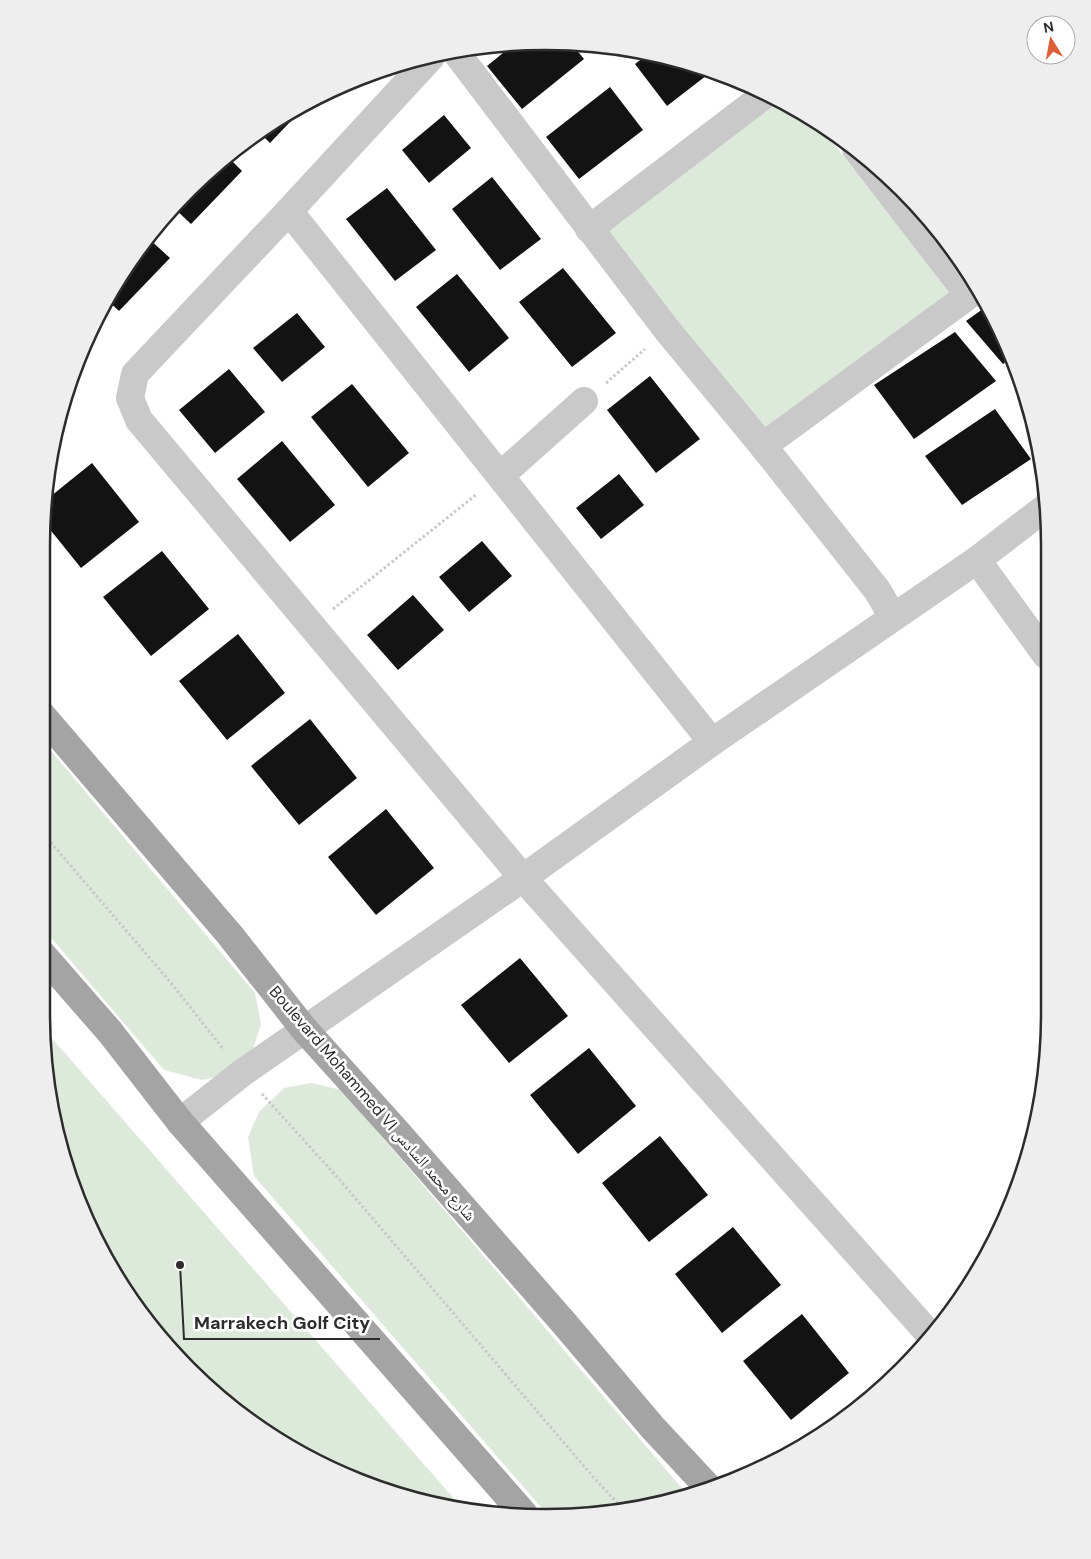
<svg xmlns="http://www.w3.org/2000/svg" width="1091" height="1559" viewBox="0 0 1091 1559" font-family="'DM Sans','Noto Naskh Arabic',sans-serif">
<rect width="100%" height="100%" fill="#fff"/>
<g fill="#dde9da">
<path d="M777 98 820 126 950 292 764 435 605 231Z"/>
<path d="M41 739 255 993 261 1024 252 1053 230 1074 202 1080 164 1070 41 926Z"/>
<path d="M43 1028 463 1509 352 1479 293 1450 213 1393 126 1293 93 1236 59 1144Z"/>
<path d="M311 1083 342 1090 686 1493V1497L676 1500 612 1513H546L254 1176 248 1137 259 1112 284 1088Z"/>
</g>
<g fill="#131313">
<path d="M571 43 584 59 522 109 487 66 514 44Z"/>
<path d="M648 54 676 58 711 72 667 106 635 64Z"/>
<path d="M610 87 643 130 579 179 546 137Z"/>
<path d="M309 102 270 143 260 133 293 109Z"/>
<path d="M444 115 471 148 429 183 402 150Z"/>
<path d="M227 156 242 171 191 224 174 208 213 167Z"/>
<path d="M492 177 541 239 500 270 452 209Z"/>
<path d="M387 188 436 250 395 281 346 219Z"/>
<path d="M147 237 170 258 119 311 106 299Z"/>
<path d="M563 268 616 333 572 367 519 302Z"/>
<path d="M457 274 509 338 469 372 416 307Z"/>
<path d="M987 306 998 323 1012 357 1003 364 966 321Z"/>
<path d="M297 313 325 347 282 382 253 348Z"/>
<path d="M955 332 996 381 914 439 874 385Z"/>
<path d="M229 369 265 412 215 453 179 410Z"/>
<path d="M650 376 700 439 656 473 607 410Z"/>
<path d="M352 384 409 453 368 487 311 417Z"/>
<path d="M1024 387 1028 404 1029 410 1016 393Z"/>
<path d="M67 393 66 425H58Z"/>
<path d="M995 409 1031 459 962 505 925 456Z"/>
<path d="M282 441 335 505 290 542 237 479Z"/>
<path d="M92 463 139 522 81 568 44 522 46 500Z"/>
<path d="M619 474 644 505 601 539 576 508Z"/>
<path d="M482 541 512 576 469 612 439 577Z"/>
<path d="M162 551 209 609 151 656 103 597Z"/>
<path d="M413 595 444 630 398 670 367 635Z"/>
<path d="M238 634 285 693 227 740 179 681Z"/>
<path d="M310 719 357 778 299 825 251 766Z"/>
<path d="M386 809 434 868 376 915 328 857Z"/>
<path d="M520 958 568 1016 509 1063 461 1005Z"/>
<path d="M589 1048 636 1106 578 1154 530 1095Z"/>
<path d="M660 1136 708 1195 649 1242 602 1183Z"/>
<path d="M733 1227 781 1285 722 1333 675 1274Z"/>
<path d="M802 1314 849 1373 791 1420 743 1361Z"/>
</g>
<g fill="none" stroke-linecap="round" stroke-linejoin="round">
<g stroke="#c9c9c9" stroke-width="3" stroke-dasharray="2.5 2.5" stroke-linecap="butt">
<path d="M606 383 645 349"/>
<path d="M333 609 477 494"/>
<path d="M41 831 171 983 224 1050"/>
<path d="M262 1094 339 1179 594 1478 625 1511"/>
</g>
<g stroke="#c9c9c9" stroke-width="28">
<path d="M455 51 667 330 763 446 877 590 893 617"/>
<path d="M431 57 289 211 135 374 130 398 139 420 523 878 931 1336"/>
<path d="M856 149 969 295"/>
<path d="M289 211 712 742"/>
<path d="M589 229 767 93"/>
<path d="M763 446 976 290"/>
<path d="M501 475 584 401"/>
<path d="M977 560 1046 655"/>
<path d="M180 1122 242 1073 523 878 712 742 977 560 1046 507"/>
</g>
<g stroke="#a4a4a4" stroke-width="28">
<path d="M41 714 230 935 304 1029 396 1131 564 1323 653 1428 709 1488"/>
<path d="M41 953 110 1032 180 1122 523 1513"/>
</g>
</g>
<g text-anchor="middle" stroke-width="5" stroke-linejoin="round" paint-order="stroke">
<g font-size="16" fill="#2c2c2c" stroke="#fff">
<text transform="translate(373 1103) rotate(49)" y="6">Boulevard Mohammed VI شارع محمد السادس</text>
</g>
</g>
<path d="M0 0H1091V1559H0ZM545 50H546A495 495 0 0 1 1041 545V1014A495 495 0 0 1 546 1509H545A495 495 0 0 1 50 1014V545A495 495 0 0 1 545 50Z" fill="#eee" fill-rule="evenodd"/>
<path fill="none" stroke="#2c2c2c" stroke-width="2.5" d="M545 50H546A495 495 0 0 1 1041 545V1014A495 495 0 0 1 546 1509H545A495 495 0 0 1 50 1014V545A495 495 0 0 1 545 50Z"/>
<path fill="none" stroke="#2c2c2c" stroke-width="2" d="M180 1265L184 1339H380"/>
<circle fill="#2c2c2c" stroke="#fff" stroke-width="2" cx="180" cy="1265" r="5"/>
<g font-size="18" text-anchor="middle" font-weight="bold" fill="#2c2c2c" stroke="#fff" stroke-width="5" stroke-linejoin="round" paint-order="stroke">
<text x="282" y="1329">Marrakech Golf City</text>
</g>
<g transform="translate(1051 40) rotate(349)"><circle r="24" fill="#ffffff" stroke="#ababab"/>
<path d="M0-4L9 19L0 12L-9 19Z" fill="#dc6035"/>
<text y="-8" font-size="14" font-weight="bold" text-anchor="middle" fill="#2c2c2c">N</text>
</g>
</svg>
